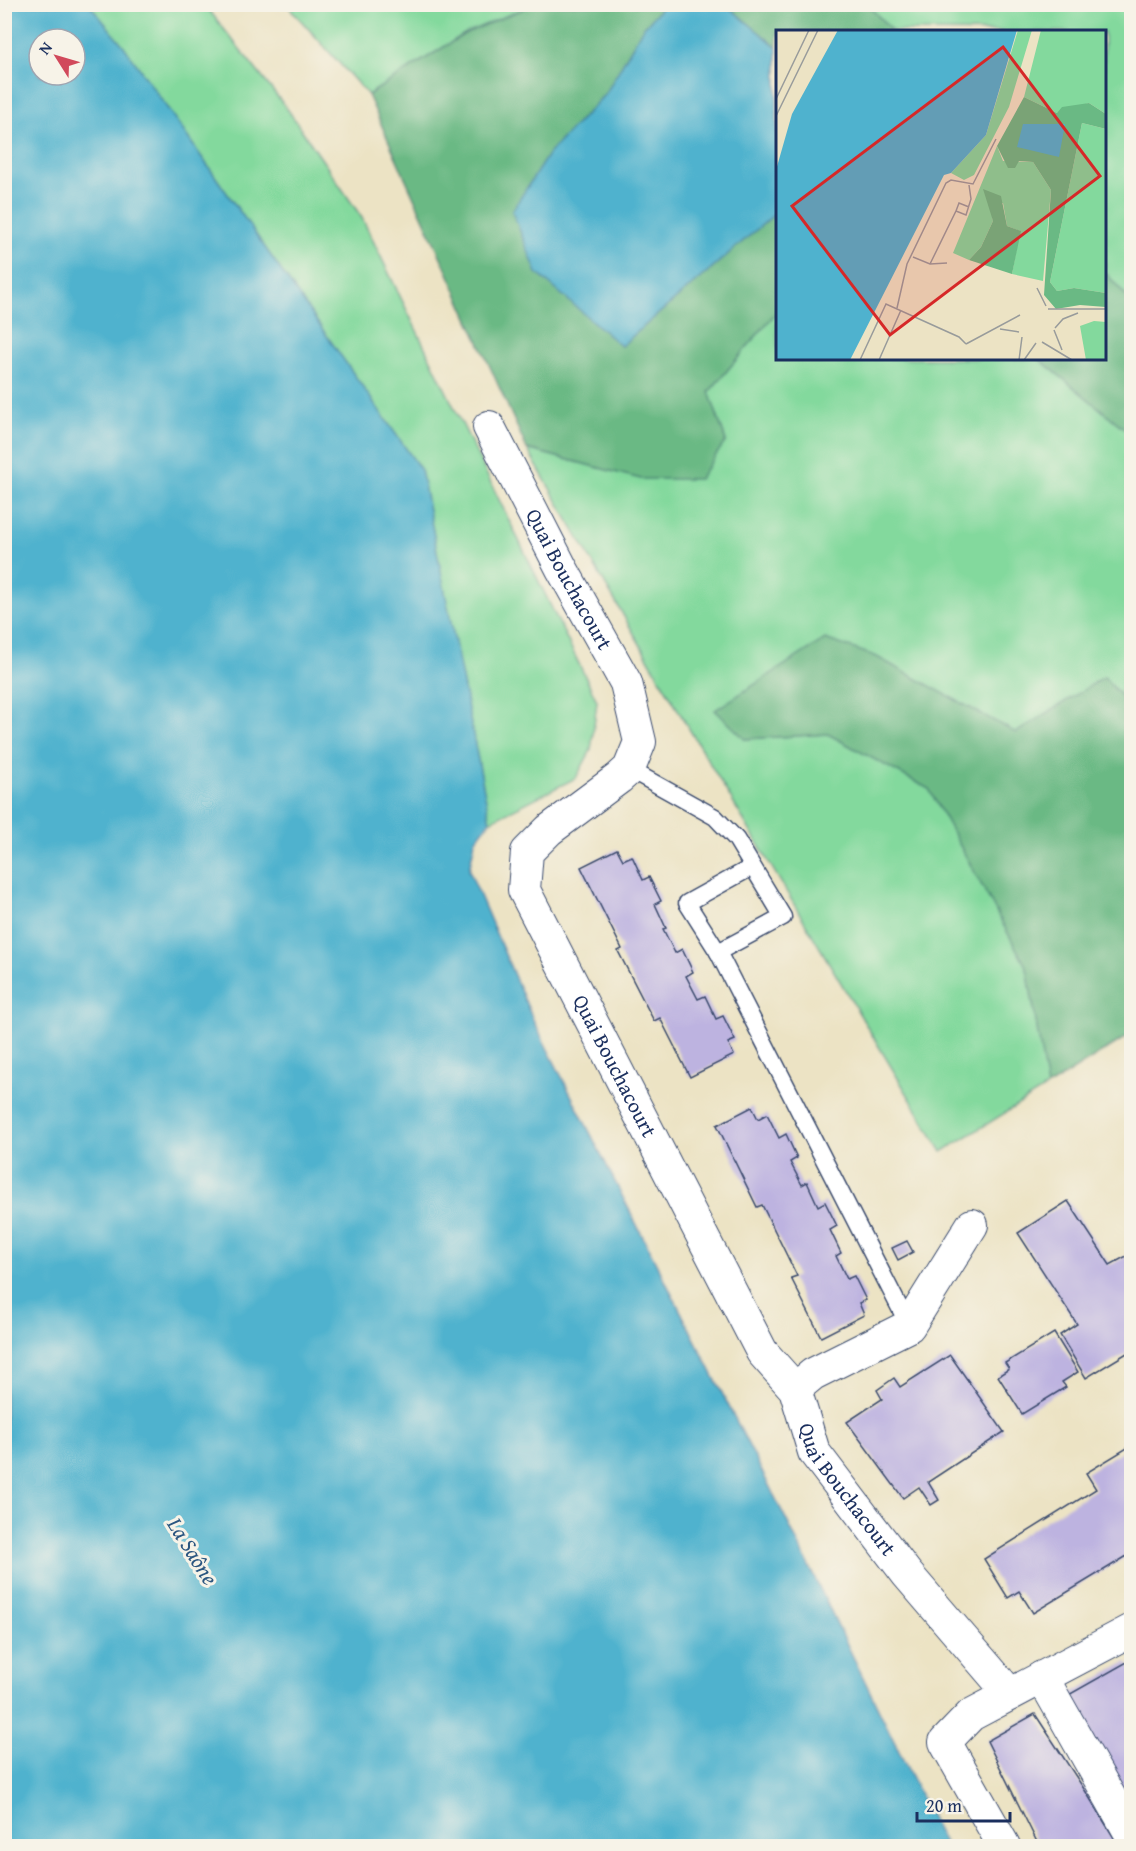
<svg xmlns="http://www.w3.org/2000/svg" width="1136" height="1851" viewBox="0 0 1136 1851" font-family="'Gentium Book Plus',serif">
<rect width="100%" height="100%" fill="#f7f3e8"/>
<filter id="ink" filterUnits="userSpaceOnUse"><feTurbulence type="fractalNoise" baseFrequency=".0167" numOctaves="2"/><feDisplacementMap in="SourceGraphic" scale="12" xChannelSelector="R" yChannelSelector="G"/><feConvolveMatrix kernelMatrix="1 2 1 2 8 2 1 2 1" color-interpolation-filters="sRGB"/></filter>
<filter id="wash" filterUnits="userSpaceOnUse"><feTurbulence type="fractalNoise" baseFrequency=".008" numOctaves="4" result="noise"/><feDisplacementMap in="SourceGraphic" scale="24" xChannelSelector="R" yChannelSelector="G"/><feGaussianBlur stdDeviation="1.35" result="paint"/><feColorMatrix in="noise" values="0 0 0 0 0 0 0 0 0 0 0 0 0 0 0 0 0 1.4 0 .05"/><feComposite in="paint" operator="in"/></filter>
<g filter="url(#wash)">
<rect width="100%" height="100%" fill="#ece3c4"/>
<g fill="#83d99d" stroke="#4f847e" stroke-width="1.5">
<path d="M89 5H205L288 110 362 218 597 701 591 750 576 778 490 821 421 470 123 45Z"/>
<path d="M287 5H532L466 33 368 95Z"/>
<path d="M868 5H1131V302L1105 272 1104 32 892 31Z"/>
<path d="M774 315H777L778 358 1039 359 1131 434V708L1104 677 1016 733 875 656 745 739 828 734 929 789 1027 968 1047 1087 942 1152 685 722 527 449 641 479 726 441 709 392Z"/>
</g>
<g fill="#6ab984" stroke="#427471" stroke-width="1.5">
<path d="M532 5H664L643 28 606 93 549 153 621 346 777 212V315H774L709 392 726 441 699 479H641L527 449 368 95 466 33Z"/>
<path d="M726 5H868L892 31 778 32 777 47Z"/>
<path d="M1105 272 1131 302V434L1039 359 1104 358Z"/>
<path d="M825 639 875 656 1016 733 1104 677 1131 708V1034L1047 1087 1027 968 929 789 828 734 745 739 715 710Z"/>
</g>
<g fill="#4fb2ce" stroke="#357096" stroke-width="1.5" fill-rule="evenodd">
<path d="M89 4 123 45 421 470 490 821 475 841 469 870 534 1022 788 1523 945 1846H5L4 5ZM39 39H75V75H39Z"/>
<path d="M664 5H726L777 47V212L621 346 537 273 512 211 549 153 606 93 643 28Z"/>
</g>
<g id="blocks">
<g fill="#bdb3e0">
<path d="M617 849 623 860 632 856 643 880 649 877 661 901 655 904 666 928 663 929 675 953 682 949 693 972 686 976 698 999 705 996 716 1019 723 1016 735 1040 728 1043 734 1055 690 1077 660 1018 654 1021 618 951 622 949 581 867Z"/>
<path d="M752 1107 758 1119 767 1114 779 1138 786 1134 797 1158 790 1162 802 1185 807 1182 818 1206 825 1202 837 1226 830 1230 841 1253 836 1256 847 1279 854 1276 866 1300 859 1303 864 1315 821 1337 791 1278 797 1276 762 1205 757 1207 717 1125Z"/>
<path d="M1068 1201 1110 1265 1132 1253V1350L1086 1378 1060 1335 1077 1324 1018 1233Z"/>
<path d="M907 1241 913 1252 898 1260 892 1248Z"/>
<path d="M1054 1333 1078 1372 1062 1382 1066 1387 1022 1414 998 1376 1009 1369 1005 1363Z"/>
<path d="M950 1355 1004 1432 928 1482 939 1500 931 1505 919 1487 903 1498 847 1422 882 1399 877 1390 894 1378 900 1387Z"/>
<path d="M1132 1445V1553L1033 1613 1019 1591 1008 1598 984 1559 1096 1489 1086 1473Z"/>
<path d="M1127 1662 1132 1671V1814L1065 1697Z"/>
<path d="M1035 1714 1086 1792 1119 1846H1039L987 1741Z"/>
</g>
</g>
</g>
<g filter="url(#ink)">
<use href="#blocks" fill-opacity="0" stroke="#3a4a6d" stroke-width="1.5"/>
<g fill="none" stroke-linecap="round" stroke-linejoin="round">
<g stroke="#3a4a6d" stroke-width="19">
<g id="service">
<path d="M629 769 715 817 736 839 783 917 718 952 909 1326"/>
<path d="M718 952 687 903 752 867"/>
</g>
</g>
<g stroke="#3a4a6d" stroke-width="34">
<g id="minor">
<path id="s1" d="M489 427 562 569 626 683 640 742 629 769 619 778 549 830 527 852 524 890 762 1352 795 1389 814 1452 907 1574 1010 1694"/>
<path d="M795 1389 813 1374 909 1326 972 1225"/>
<path d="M1042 1677 1132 1836"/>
<path d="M1004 1846 945 1742 971 1715 1132 1630"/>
</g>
</g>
<use href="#service" stroke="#fff" stroke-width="16"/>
<use href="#minor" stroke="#fff" stroke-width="32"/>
</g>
</g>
<g text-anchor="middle" stroke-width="6" stroke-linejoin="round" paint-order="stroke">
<g font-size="21" fill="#1b2f5e" stroke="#f7f3e8">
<text dy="7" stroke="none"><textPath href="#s1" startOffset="172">Quai Bouchacourt</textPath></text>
<text dy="7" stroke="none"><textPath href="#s1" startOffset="748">Quai Bouchacourt</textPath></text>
<text dy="7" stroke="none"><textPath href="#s1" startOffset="1234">Quai Bouchacourt</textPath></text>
</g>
<g font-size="22" font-style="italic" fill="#2b5680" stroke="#f7f3e8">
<text transform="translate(193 1551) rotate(58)" y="8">La Saône</text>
</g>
</g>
<g transform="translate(776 30)">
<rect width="330" height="330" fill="#ece3c4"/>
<path d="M242 0H256L233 77 198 145 188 150 175 143 210 105ZM265 0H330V84L313 73 281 83 248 67ZM306 93 330 99V263L298 258 281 261 274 252ZM221 116 227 131 257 132 275 160 267 251 236 244 244 201 231 196 227 173 214 174 217 191 205 217 193 230 177 223ZM318 291 330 292V330H310L304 296Z" fill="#83d99d"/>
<path d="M248 67 281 83 286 77 313 73 330 84V99L306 93 274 252 281 261 298 258 330 263V277L304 275 280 279 268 265 275 160 257 132 243 131 239 138H232L221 116ZM207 159 225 166 231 196 245 201 236 244 193 230 205 217 217 191Z" fill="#6ab984"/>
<path d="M62 0H241L210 105 175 143 168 145 74 330H0V140L16 84ZM247 94H289L283 127 241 117Z" fill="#4fb2ce"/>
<path fill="none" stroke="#989b9b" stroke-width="1.5" d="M0 69 33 0M0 86 42 0M180 181 183 173 193 177M137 227 154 234 171 233M154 234 180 181 190 185 195 169 193 155M261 258 270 276M121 278 131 234 170 153 175 150 197 154 220 109M272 279H330M279 298 287 289 302 283M224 299 243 302M278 300 286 320M266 312 296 330M190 314 244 285M84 330 110 274 183 307 190 314M103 330 125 280M243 330 246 307M248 330 260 313"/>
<path fill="#d62828" fill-opacity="0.15" stroke="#d62828" stroke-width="3" d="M227 17 324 146 114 305 16 176Z"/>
<rect width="330" height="330" fill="none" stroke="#1b2f5e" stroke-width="3"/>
</g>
<rect width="1136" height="1851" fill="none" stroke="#f7f3e8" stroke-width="24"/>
<g transform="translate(57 57) rotate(307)"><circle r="28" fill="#f7f3e8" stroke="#9fa5b1" stroke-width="1.5"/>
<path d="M0-4.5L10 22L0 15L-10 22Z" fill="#d1495b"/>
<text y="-9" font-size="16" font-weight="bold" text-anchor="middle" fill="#1b2f5e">N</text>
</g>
<path d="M917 1812v9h93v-9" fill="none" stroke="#1b2f5e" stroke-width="3"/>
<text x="926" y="1812" font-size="18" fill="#1b2f5e" stroke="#f7f3e8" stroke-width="4.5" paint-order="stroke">20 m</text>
</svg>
